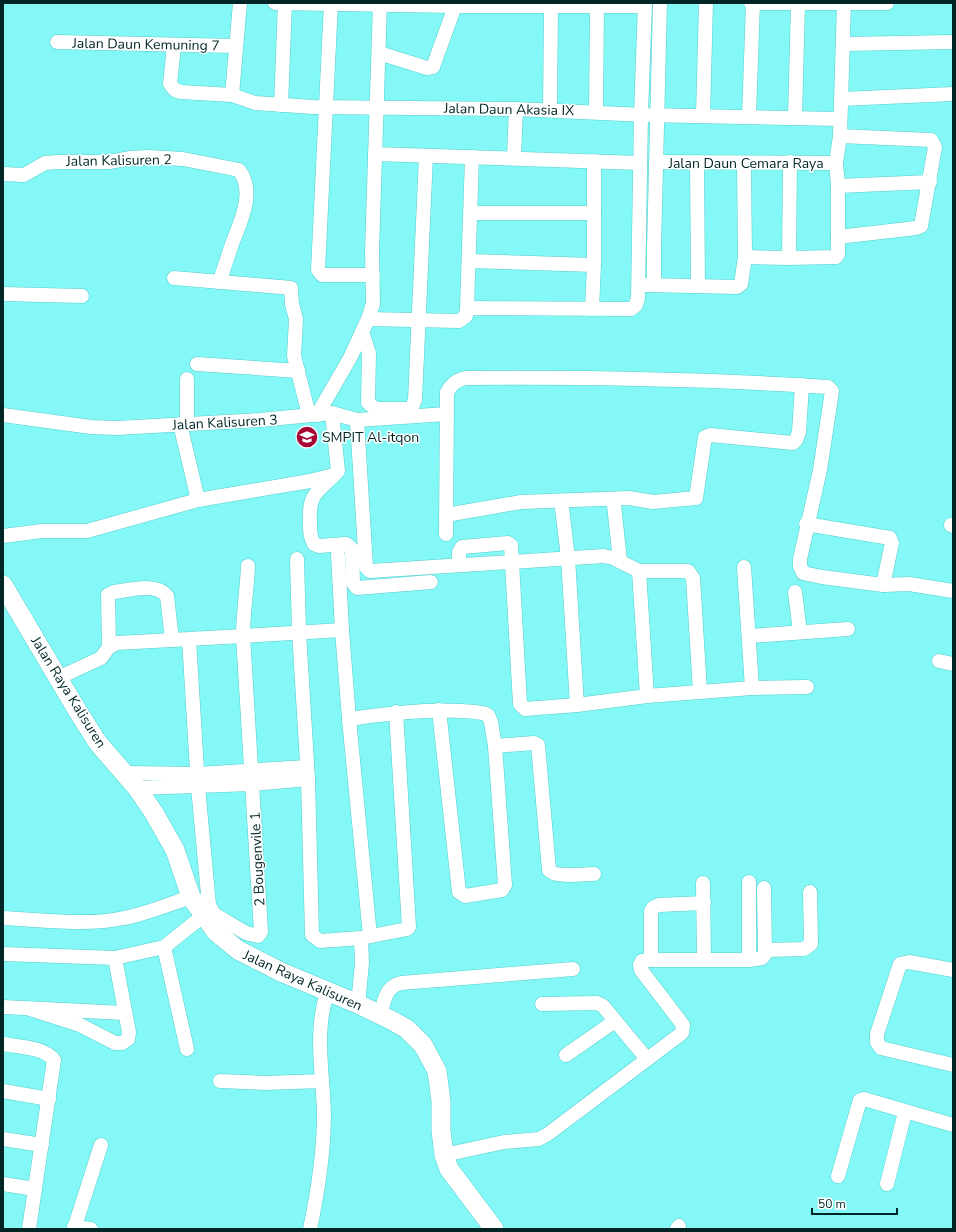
<svg xmlns="http://www.w3.org/2000/svg" width="956" height="1232" viewBox="0 0 956 1232" font-family="'Nunito Sans',sans-serif">
<rect width="100%" height="100%" fill="#83f8f7"/>
<g fill="none" stroke-linecap="round" stroke-linejoin="round">
<g stroke="#56cecd" stroke-width="15">
<g id="minor">
<path d="M275 3 455 6H645"/>
<path d="M331 3 318 270 322 275H373"/>
<path d="M751 3H887"/>
<path d="M57 42 236 46"/>
<path d="M844 44 953 42"/>
<path d="M174 46 170 84 175 90 181 92 232 95 255 103 313 107 516 109 644 115 840 119"/>
<path d="M379 53 427 68 433 67 455 6"/>
<path d="M232 95 240 3"/>
<path d="M841 99 953 94"/>
<path d="M281 105 285 3"/>
<path d="M550 110 551 6"/>
<path d="M596 111 597 6"/>
<path d="M703 115 706 3"/>
<path d="M749 116 753 3"/>
<path d="M795 117 798 4"/>
<path d="M375 154 640 163"/>
<path d="M514 157 516 109"/>
<path d="M656 162 836 163"/>
<path d="M697 162 698 285"/>
<path d="M3 174 24 175 45 163 58 162H109L131 158 148 157 183 159 239 170C256 192 240 223 232 244 228 256 224 269 219 282"/>
<path d="M838 186 930 182"/>
<path d="M471 213H594"/>
<path d="M838 237 916 228 921 226 935 147 931 140 840 136"/>
<path d="M745 257 789 258 836 257 838 254V186L836 163 840 136 844 3"/>
<path d="M789 258 790 162"/>
<path d="M469 261 594 265"/>
<path d="M174 278 291 288 292 304 296 319 294 356 309 415"/>
<path d="M645 285 737 287 741 284 745 257 744 163"/>
<path d="M654 285V248L660 3"/>
<path d="M3 294 82 296"/>
<path d="M467 308 472 157"/>
<path d="M592 309 594 265V161"/>
<path d="M368 319 459 321 466 316 467 308 631 309 636 305 638 298 641 114 645 3"/>
<path d="M362 332 369 353 368 403 376 409H411L415 400 426 156"/>
<path d="M197 364 298 371"/>
<path d="M187 379V424"/>
<path d="M332 413 338 471C319 492 308 491 310 523 310 531 310 537 314 544L319 546 346 544 352 549 353 583 357 588 431 582"/>
<path d="M3 415 91 427 117 428 260 420 332 413 357 420 447 414"/>
<path d="M317 415 350 358 368 319 373 304 372 251 380 3"/>
<path d="M357 420 366 567 370 571 604 556 613 558 639 571H688L693 578 700 691"/>
<path d="M180 424 198 500"/>
<path d="M614 505 620 561"/>
<path d="M562 508 568 558 577 705"/>
<path d="M446 515 521 502 629 498 653 502 696 498 705 437 710 435 793 443 796 440 799 432 802 385"/>
<path d="M806 524 890 538 892 543 883 585"/>
<path d="M951 525 953 526"/>
<path d="M446 534 447 392C452 384 456 380 466 378 587 377 708 379 828 387L832 391 820 470 800 559V566L803 573 822 577 883 585 909 584 953 591"/>
<path d="M3 536 42 531H87L198 500 310 481 334 475"/>
<path d="M338 555 342 630"/>
<path d="M297 559 299 632 308 779 312 935 320 941 361 938 407 929 409 927 396 712"/>
<path d="M459 565V552L462 547 508 543 511 545 520 704 525 709 577 705 647 696"/>
<path d="M248 566C247 590 243 612 243 636L342 630 349 719C386 714 423 709 461 711 470 712 480 711 488 715L491 722 495 746 534 743 538 745 549 870C555 878 584 874 594 874"/>
<path d="M744 567 752 688"/>
<path d="M639 571 647 696 752 688 807 687"/>
<path d="M795 592 800 632"/>
<path d="M750 636 848 629"/>
<path d="M109 647 108 595 114 592C130 590 156 582 167 596L172 640"/>
<path d="M939 661 953 664"/>
<path d="M58 678 101 658 109 647 117 643C159 641 201 638 243 636L261 932 258 936 246 933 214 914 209 905 198 787 189 639"/>
<path d="M439 710 459 892 465 896 502 890 505 885 495 746"/>
<path d="M349 719 370 936"/>
<path d="M125 773 198 774 306 767"/>
<path d="M137 788 253 784 308 779"/>
<path d="M703 883 704 959"/>
<path d="M3 918C40 920 88 926 124 918 146 914 169 904 191 897"/>
<path d="M164 947 187 1049"/>
<path d="M765 950 804 949 811 944 810 892"/>
<path d="M3 954 115 958 164 947 203 916"/>
<path d="M651 960V911L654 907 659 905 704 903"/>
<path d="M749 960 762 958 765 954 764 888"/>
<path d="M953 970 909 962 900 964 877 1034V1042L881 1048 953 1065"/>
<path d="M358 1004 362 963 361 938"/>
<path d="M542 1004 597 1003 603 1006 647 1059"/>
<path d="M3 1007 125 1013"/>
<path d="M30 1009 80 1025 115 1043H122L128 1039 129 1032 115 958"/>
<path d="M380 1014C385 1000 385 987 401 983L573 969"/>
<path d="M3 1044C19 1047 44 1047 54 1060L29 1229"/>
<path d="M566 1055 615 1021"/>
<path d="M220 1081 265 1083 322 1081"/>
<path d="M3 1091 49 1099"/>
<path d="M3 1139 42 1145"/>
<path d="M444 1155 504 1142 539 1139 548 1134 682 1033 683 1025 641 970 640 965 642 961 651 960H749V882"/>
<path d="M838 1176 860 1100 864 1099 953 1125"/>
<path d="M3 1184 35 1189"/>
<path d="M887 1184 905 1112"/>
<path d="M74 1227 91 1229"/>
<path d="M74 1229 101 1145"/>
<path d="M310 1229C318 1191 324 1153 324 1114 323 1073 314 1033 327 993"/>
<path d="M677 1229 679 1226"/>
</g>
</g>
<g stroke="#56cecd" stroke-width="20">
<path id="secondary" d="M3 585 77 710 98 743 137 788 154 813 175 850 191 897 216 932 238 950 281 972 358 1004 391 1020 407 1029 423 1045 437 1071 441 1101V1131L444 1155 449 1169 494 1229"/>
</g>
<use href="#minor" stroke="#fff" stroke-width="14"/>
<use href="#secondary" stroke="#fff" stroke-width="19"/>
</g>
<defs>
<g id="school-disc" transform="scale(1.15)"><circle r="9.5" fill="#a40636" stroke="#fff"/><path d="M0-5L7-2L0 1L-7-2ZM-4 1L0 2.5L4 1V4Q0 6-4 4Z" fill="#fff"/></g>
</defs>
<g fill-rule="evenodd">
<use href="#school-disc" x="307" y="437"/>
</g>
<g text-anchor="middle" stroke-width="3" stroke-linejoin="round" paint-order="stroke">
<g font-size="14" fill="#002525" stroke="#fff">
<text transform="translate(146 44) rotate(1)" y="5">Jalan Daun Kemuning 7</text>
<text transform="translate(509 109) rotate(1)" y="5">Jalan Daun Akasia IX</text>
<text transform="translate(119 160) rotate(-1)" y="5">Jalan Kalisuren 2</text>
<text x="746" y="168">Jalan Daun Cemara Raya</text>
<text transform="translate(225 422) rotate(-3)" y="5">Jalan Kalisuren 3</text>
<text transform="translate(69 692) rotate(58)" y="5">Jalan Raya Kalisuren</text>
<text transform="translate(257 859) rotate(-93)" y="5">2 Bougenvile 1</text>
<text transform="translate(303 980) rotate(24)" y="5">Jalan Raya Kalisuren</text>
</g>
<g font-size="14" fill="#002525" stroke="#fff" text-anchor="start">
<text x="322" y="442">SMPIT Al-itqon</text>
</g>
</g>
<rect width="956" height="1232" fill="none" stroke="#002525" stroke-width="8"/>
<path d="M812 1208v6h85v-6" fill="none" stroke="#002525" stroke-width="2"/>
<text x="818" y="1208" font-size="12" fill="#002525" stroke="#ffffff" stroke-width="3" paint-order="stroke">50 m</text>
</svg>
